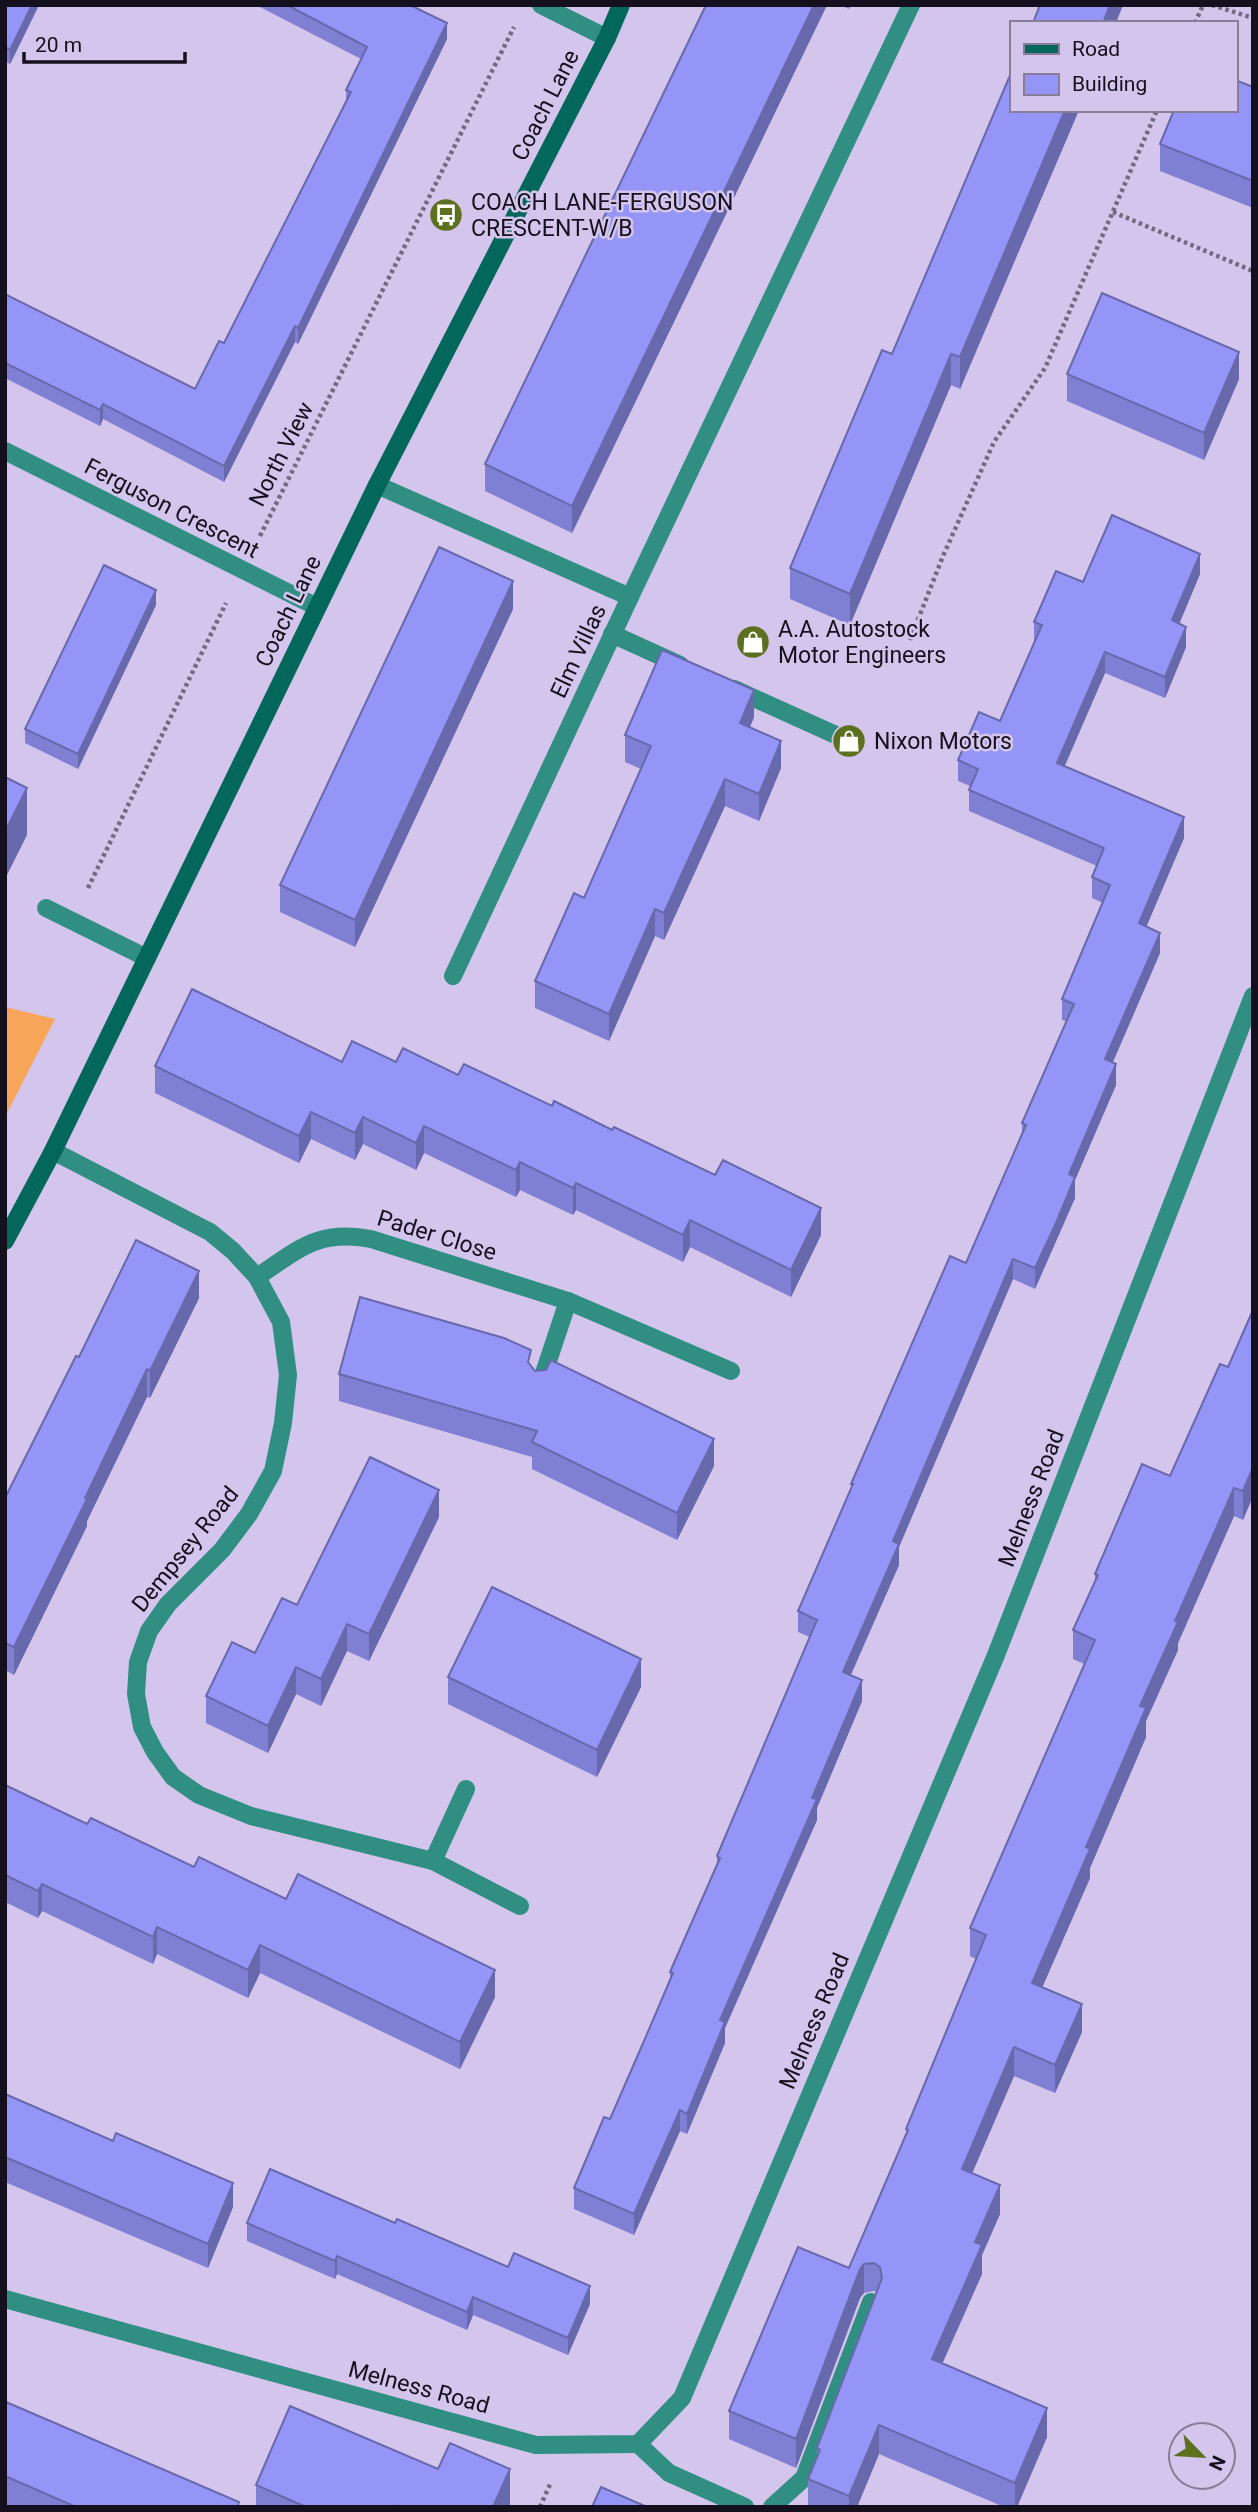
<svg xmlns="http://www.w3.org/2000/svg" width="1258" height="2512" viewBox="0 0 1258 2512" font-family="Roboto,sans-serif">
<rect width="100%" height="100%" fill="#d3c5eb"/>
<path fill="#f7a558" d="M5 1007 55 1019 5 1117Z"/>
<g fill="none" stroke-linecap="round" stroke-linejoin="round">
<g stroke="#726982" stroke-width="4.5" stroke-dasharray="3.5 3.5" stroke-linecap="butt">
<path d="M1212 5 1253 18"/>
<path d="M1195 23 1203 5"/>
<path d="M1113 212 1253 271"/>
<path d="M260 536 514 27"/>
<path d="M910 640 943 556 994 442 1045 368 1157 110"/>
<path d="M88 888 226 603"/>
<path d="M540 2507 551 2482"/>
</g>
<g stroke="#308f82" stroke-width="18">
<path d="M630 597 911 5"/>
<path d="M612 634 680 665"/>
<path d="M734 689 849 741"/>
<path d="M46 908 147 958"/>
<path d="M638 2444 669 2473 745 2507"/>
<path d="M772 2507 804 2478 871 2302"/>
</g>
<g stroke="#308f82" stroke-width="18">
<path d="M541 5 607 38"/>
<path d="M5 451 317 607"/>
<path d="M377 485 630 597 453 976"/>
<path d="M53 1151 210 1232 233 1251 257 1277 281 1322 288 1375 283 1423 273 1471 249 1514 222 1550 168 1604 149 1631 138 1662 136 1694 142 1727 155 1752 173 1777 199 1795 251 1816 433 1861 520 1906"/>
<path d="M257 1277C299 1249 318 1229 371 1239L568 1301 731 1371"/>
<path d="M539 1388 568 1301"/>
<path d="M433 1861 466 1789"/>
<path d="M5 2299 536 2445 638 2444 682 2398 996 1655 1253 996"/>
</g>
<path stroke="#04675c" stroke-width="18" d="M5 1241 53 1151 377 485 607 38 621 5"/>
</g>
<g fill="#7f80d4">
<path d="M5 5H39L10 64 5 61Z"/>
<path d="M256 5H410L447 39 298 344 295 342 224 482 103 419 100 426 5 378V294L195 389 224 343 346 101V90L361 59Z"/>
<path d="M706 5H827L572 533 485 491V464Z"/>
<path d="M840 5H851L849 9Z"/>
<path d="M1253 87V208L1160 171V144Z"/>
<path d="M1011 110H1079L960 389 951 385 850 625 790 599V568L892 354Z"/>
<path d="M1067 374 1239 379 1204 460 1067 401Z"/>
<path d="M1200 574 1179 624 1186 647 1165 698 1105 673 1064 766 1184 838 1146 927 1160 953 1113 1062 1116 1085 1075 1180V1198L1035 1289 1013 1279 899 1547V1565L851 1675 862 1701 817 1808V1820L725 2028V2043L687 2134 680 2131 634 2235 574 2209V2188L610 2119 644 2041 670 1981V1972L717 1866V1856L810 1637 798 1632V1611L851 1489V1484L966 1263 1022 1134V1123L1066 1021 1062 1020V999L1103 903 1092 898V877L1097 866 969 811V790L970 786 958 781V760L1000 721 1034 642V622L1083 582Z"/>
<path d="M156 605 78 769 25 743V729Z"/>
<path d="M513 609 355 947 280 912V885Z"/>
<path d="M754 717 750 727 781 768 759 821 725 806 664 940 655 936 609 1041 535 1008V981L584 898 641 769 625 762V735Z"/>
<path d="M342 1062H396L458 1075 821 1235 791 1297 690 1247 683 1262 576 1210 573 1215 520 1190 516 1197 424 1153 416 1170 363 1144 355 1160 311 1139 299 1163 155 1093V1066Z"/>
<path d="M1253 1210V1239L1252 1238Z"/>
<path d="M199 1298 150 1398 147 1397 87 1521V1526L14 1675 5 1670V1498L79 1357Z"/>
<path d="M1253 1310V1496L1243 1520 1234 1516 1178 1643V1650L1146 1721V1737L1090 1868V1878L1042 1987 1082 2032 1055 2093 1014 2076 972 2173 1000 2214 982 2255V2274L942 2363 1047 2437 1017 2507H1004L879 2454 857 2507H808V2479L817 2458V2448L876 2292 874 2291 864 2293 860 2298 796 2468 729 2439V2411L849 2268 906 2135V2129L976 1959 970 1956V1928L1084 1664 1073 1659V1630L1095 1580V1574L1170 1476 1228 1367Z"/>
<path d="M531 1366 535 1371 714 1466 677 1540 532 1469V1457L339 1401V1374Z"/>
<path d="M439 1517 369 1661 347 1651 321 1706 296 1694 268 1753 206 1723V1696L255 1653 297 1605Z"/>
<path d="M448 1677 641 1687 597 1777 448 1704Z"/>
<path d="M5 1785 87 1824 194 1867 286 1899 495 1997 460 2069 260 1973 248 1998 157 1954 153 1964 42 1911 38 1918 5 1902Z"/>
<path d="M5 2094 233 2207 208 2268 5 2182Z"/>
<path d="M247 2223H395L590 2304 568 2355 473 2315 467 2330 337 2274 335 2279 247 2241Z"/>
<path d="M5 2404 239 2507H13L5 2504Z"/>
<path d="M256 2485 510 2507H256Z"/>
</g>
<g fill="#6868ac">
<path d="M32 5H39L10 64V50Z"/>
<path d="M814 5H827L572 533V506Z"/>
<path d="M1110 5H1123L1116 23H1103Z"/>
<path d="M447 23V39L298 344V328Z"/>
<path d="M1065 110H1079L960 389V357Z"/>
<path d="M295 326V342L224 482V466Z"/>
<path d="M1239 352V379L1204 460V433Z"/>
<path d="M951 354V385L850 625V594Z"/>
<path d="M103 404V419L100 426V410Z"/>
<path d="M1200 554V574L1172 641V620Z"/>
<path d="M513 581V609L355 947V920Z"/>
<path d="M156 590V605L78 769V754Z"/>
<path d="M1186 627V647L1165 698V677Z"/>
<path d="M1105 652V673L1057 784V763Z"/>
<path d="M754 690V717L740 750V723Z"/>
<path d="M781 741V768L759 821V794Z"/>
<path d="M725 779V806L664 940V913Z"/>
<path d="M27 788V835L5 879V832Z"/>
<path d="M1184 817V838L1139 944V923Z"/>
<path d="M655 909V936L609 1041V1014Z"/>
<path d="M1160 933V953L1105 1080V1059Z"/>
<path d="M1116 1064V1085L1075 1180V1198L1035 1289V1268L1069 1174Z"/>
<path d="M311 1112V1139L299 1163V1136Z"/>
<path d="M363 1117V1144L355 1160V1133Z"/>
<path d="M424 1126V1153L416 1170V1143Z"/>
<path d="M520 1162V1190L516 1197V1170Z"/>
<path d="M576 1183V1210L573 1215V1188Z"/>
<path d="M821 1208V1235L791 1297V1270Z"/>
<path d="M690 1220V1247L683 1262V1235Z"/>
<path d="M1013 1259V1279L899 1547V1565L843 1692V1672L893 1541Z"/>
<path d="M199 1271V1298L150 1398V1371Z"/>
<path d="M147 1369V1397L87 1521V1526L14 1675V1647L85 1498Z"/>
<path d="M714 1439V1466L677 1540V1513Z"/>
<path d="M1253 1467V1496L1243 1520V1491Z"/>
<path d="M1234 1488V1516L1178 1643V1650L1146 1721V1737L1090 1868V1878L1032 2011V1983L1175 1621Z"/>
<path d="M439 1490V1517L369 1661V1634Z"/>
<path d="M347 1624V1651L321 1706V1679Z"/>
<path d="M641 1659V1687L597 1777V1750Z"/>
<path d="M296 1667V1694L268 1753V1726Z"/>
<path d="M862 1680V1701L817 1808V1820L725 2028V2043L687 2134V2114L720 2020Z"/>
<path d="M42 1884V1911L38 1918V1891Z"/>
<path d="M157 1927V1954L153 1964V1937Z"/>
<path d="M260 1945V1973L248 1998V1970Z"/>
<path d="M495 1970V1997L460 2069V2042Z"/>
<path d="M1082 2004V2032L1055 2093V2065Z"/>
<path d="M1014 2047V2076L962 2197V2169Z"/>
<path d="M680 2110V2131L634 2235V2214Z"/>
<path d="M233 2183V2207L208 2268V2244Z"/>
<path d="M1000 2185V2214L982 2255V2274L932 2387V2359L975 2242Z"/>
<path d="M337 2256V2274L335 2279V2261Z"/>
<path d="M864 2264V2293L860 2298 796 2468V2439L860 2269Z"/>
<path d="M590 2286V2304L568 2355V2338Z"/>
<path d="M473 2297V2315L467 2330V2312Z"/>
<path d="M1047 2408V2437L1017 2507H1015V2483Z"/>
<path d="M879 2425V2454L857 2507H849V2496Z"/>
<path d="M510 2469V2507H493Z"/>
</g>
<g fill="#9495f6" stroke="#6868ac" stroke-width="2">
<path d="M5 5H32L10 50 5 47Z"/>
<path d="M287 5H410L447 23 298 328 295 326 224 466 103 404 100 410 5 363V294L195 389 219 341 224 343 351 92 346 90 367 47Z"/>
<path d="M706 5H814L572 506 485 464Z"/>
<path d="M1040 5H1110L1103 23H1033Z"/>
<path d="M1011 73V110H1065L960 357 951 354 850 594 790 568 882 350 892 354Z"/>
<path d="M1235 80 1253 87V181L1160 144 1174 110H1235Z"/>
<path d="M1102 293 1239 352 1204 433 1067 374Z"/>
<path d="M1112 515 1200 554 1172 620 1186 627 1165 677 1105 652 1057 763 1184 817 1139 923 1160 933 1105 1059 1116 1064 1069 1174 1075 1177 1056 1223 1035 1268 1013 1259 893 1541 899 1544 843 1672 862 1680 812 1798 817 1799 720 2020 725 2022 687 2114 680 2110 634 2214 574 2188 604 2117 610 2119 644 2041 673 1973 670 1972 720 1858 717 1856 817 1620 798 1611 853 1484H851L950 1256 966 1263 1026 1125 1022 1123 1074 1004 1062 999 1110 885 1092 877 1104 848 969 790 978 769 958 760 979 712 1000 721 1042 625 1034 622 1056 571 1083 582Z"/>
<path d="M439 547 513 581 355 920 280 885Z"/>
<path d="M104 565 156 590 78 754 25 729Z"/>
<path d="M662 650 754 690 740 723 781 741 759 794 725 779 664 913 655 909 609 1014 535 981 574 893 584 898 651 746 625 735Z"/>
<path d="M5 777 27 788 5 832Z"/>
<path d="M192 989 342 1062 352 1041 396 1062 403 1048 458 1075 464 1064 552 1106 554 1101 612 1130 614 1127 715 1175 723 1160 821 1208 791 1270 690 1220 683 1235 576 1183 573 1188 520 1162 516 1170 424 1126 416 1143 363 1117 355 1133 311 1112 299 1136 155 1066Z"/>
<path d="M136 1240 199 1271 150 1371 147 1369 85 1498 87 1499 14 1647 5 1643V1498L76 1356 79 1357Z"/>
<path d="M360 1297 504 1338 531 1350 528 1362 535 1371 546 1370 551 1360 714 1439 677 1513 532 1442 537 1431 339 1374Z"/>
<path d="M1253 1310V1467L1243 1491 1234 1488 1175 1621 1178 1622 1140 1706 1146 1708 1086 1847 1090 1849 1032 1983 1082 2004 1055 2065 1014 2047 962 2169 1000 2185 975 2242 982 2245 932 2359 1047 2408 1015 2483 879 2425 849 2496 808 2479 820 2450 817 2448 882 2278 880 2267 874 2263 864 2264 860 2269 796 2439 729 2411 798 2247 849 2268 908 2130 906 2129 986 1935 970 1928 1095 1640 1073 1630 1098 1575 1095 1574 1122 1511 1142 1464 1170 1476 1220 1364 1228 1367Z"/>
<path d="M370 1457 439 1490 369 1634 347 1624 321 1679 296 1667 268 1726 206 1696 232 1642 255 1653 282 1598 297 1605Z"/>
<path d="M492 1587 641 1659 597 1750 448 1677Z"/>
<path d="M5 1785 87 1824 91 1818 194 1867 199 1857 286 1899 298 1874 495 1970 460 2042 260 1945 248 1970 157 1927 153 1937 42 1884 38 1891 5 1875Z"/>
<path d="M5 2094 113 2141 116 2133 233 2183 208 2244 5 2157Z"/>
<path d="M270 2169 395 2223 397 2219 508 2267 514 2253 590 2286 568 2338 473 2297 467 2312 337 2256 335 2261 247 2223Z"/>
<path d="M6 2402 239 2502 237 2507H76L5 2476Z"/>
<path d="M290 2406 438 2469 450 2443 510 2469 493 2507H398L395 2506V2507H306L256 2485Z"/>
<path d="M601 2487 647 2507H592Z"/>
</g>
<defs>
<g id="bus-disc" transform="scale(1.75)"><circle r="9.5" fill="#5d701f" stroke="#d3c5eb"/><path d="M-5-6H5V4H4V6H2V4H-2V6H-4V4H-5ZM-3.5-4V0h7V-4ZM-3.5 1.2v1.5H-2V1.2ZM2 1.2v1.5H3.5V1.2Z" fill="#fff"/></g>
<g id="shop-disc" transform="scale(1.75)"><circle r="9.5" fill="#5d701f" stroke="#d3c5eb"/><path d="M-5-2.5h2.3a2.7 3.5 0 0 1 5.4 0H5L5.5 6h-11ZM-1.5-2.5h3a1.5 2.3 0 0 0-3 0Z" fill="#fff"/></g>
</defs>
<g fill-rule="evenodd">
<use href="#bus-disc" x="446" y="215"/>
<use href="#shop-disc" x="753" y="642"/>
<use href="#shop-disc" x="849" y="741"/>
</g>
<g text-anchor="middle" stroke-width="5" stroke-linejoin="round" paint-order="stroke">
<g font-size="23" fill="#15101d" stroke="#d3c5eb">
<text transform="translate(545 105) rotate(-63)" y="8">Coach Lane</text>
<text transform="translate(281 454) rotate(-63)" y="8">North View</text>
<text transform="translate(172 508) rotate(27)" y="8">Ferguson Crescent</text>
<text transform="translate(288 611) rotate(-64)" y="8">Coach Lane</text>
<text transform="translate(578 651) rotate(-65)" y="8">Elm Villas</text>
<text transform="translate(437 1235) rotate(17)" y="8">Pader Close</text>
<text transform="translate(1031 1498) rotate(-69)" y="8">Melness Road</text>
<text transform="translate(185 1549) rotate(-51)" y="8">Dempsey Road</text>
<text transform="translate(814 2021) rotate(-67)" y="8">Melness Road</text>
<text transform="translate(419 2387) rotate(15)" y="8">Melness Road</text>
</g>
<g font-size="23" fill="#15101d" stroke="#d3c5eb" text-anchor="start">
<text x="471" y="210">COACH LANE-FERGUSON<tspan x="471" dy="26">CRESCENT-W/B</tspan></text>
<text x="778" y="637">A.A. Autostock<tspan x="778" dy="26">Motor Engineers</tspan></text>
<text x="874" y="749">Nixon Motors</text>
</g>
</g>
<rect width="1258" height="2512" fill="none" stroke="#15101d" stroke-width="14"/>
<rect x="1010" y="21" width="228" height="91" fill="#d3c5eb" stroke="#877d99" stroke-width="2"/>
<rect x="1024" y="44" width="35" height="10" fill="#04675c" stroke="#877d99" stroke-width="2"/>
<text x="1072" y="56" font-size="21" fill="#15101d">Road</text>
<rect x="1024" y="74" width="35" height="21" fill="#9495f6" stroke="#877d99" stroke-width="2"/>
<text x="1072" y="91" font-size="21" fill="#15101d">Building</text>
<g transform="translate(1202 2456) rotate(115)"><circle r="33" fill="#d3c5eb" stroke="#877d99" stroke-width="2"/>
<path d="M0-5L12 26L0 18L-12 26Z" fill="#5d701f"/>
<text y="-10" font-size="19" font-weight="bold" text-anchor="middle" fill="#15101d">N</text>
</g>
<path d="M24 52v10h161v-10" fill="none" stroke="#15101d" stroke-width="3.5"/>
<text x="35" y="52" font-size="21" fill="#15101d" stroke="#d3c5eb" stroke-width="5" paint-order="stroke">20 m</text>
</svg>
